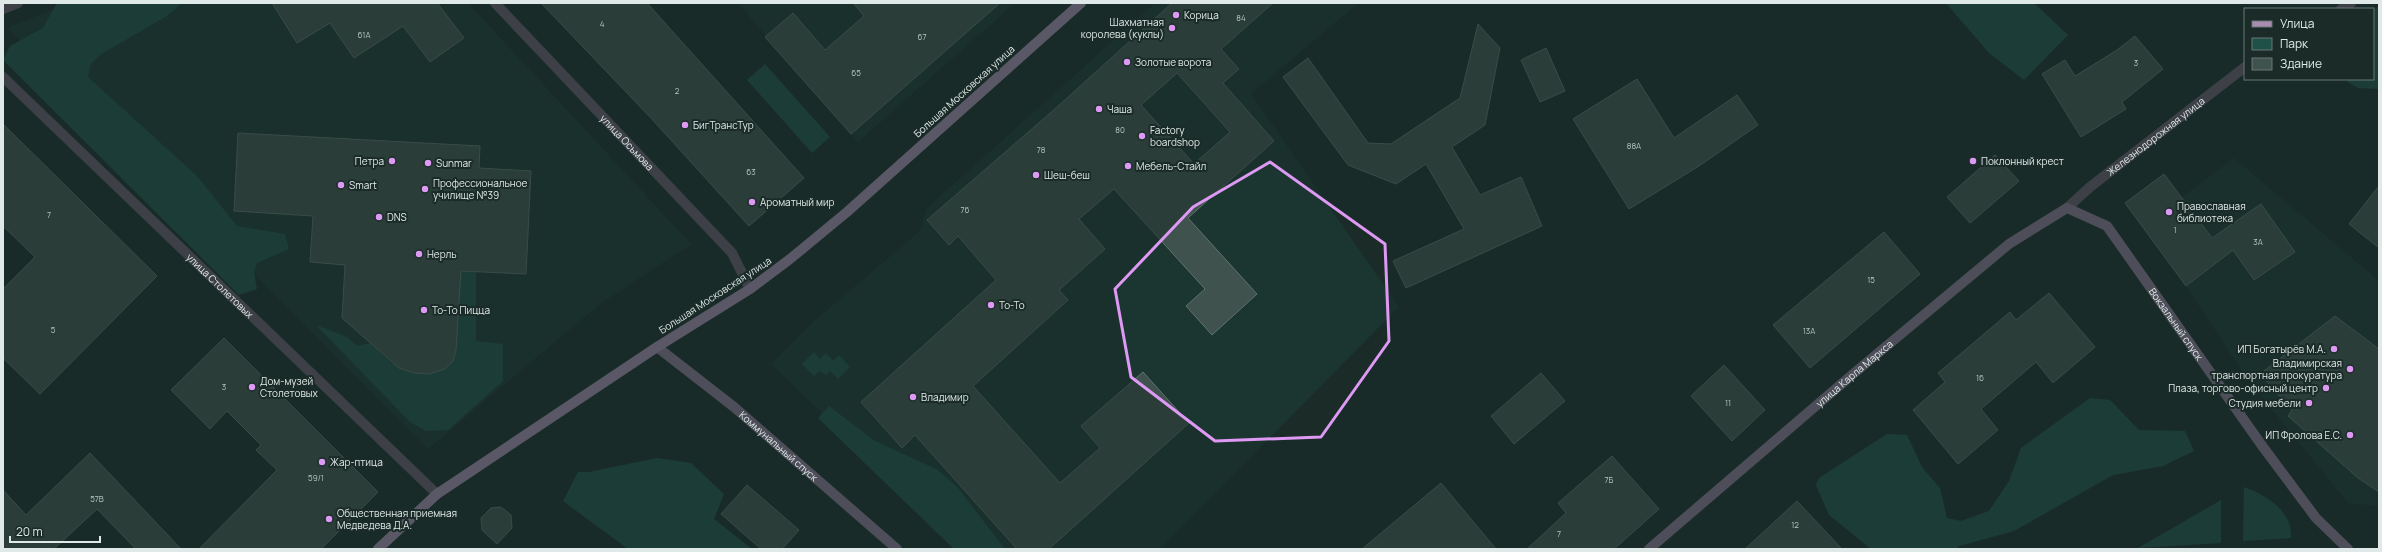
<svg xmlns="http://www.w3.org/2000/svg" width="2382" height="552" viewBox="0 0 2382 552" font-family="Manrope,sans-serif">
<rect width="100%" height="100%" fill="#1a2b28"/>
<g fill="#1b3631">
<path d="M68 3H468L691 244 600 304 428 449 8 28Z"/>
<path d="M738 3H1015L858 142Z"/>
<path d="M1155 3H1358L1251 94 1399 307 1160 549H963L771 364 813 322 920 231 927 208Z"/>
<path d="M2234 158 2379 281V506L2348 503 2246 377 2186 286 2225 256 2181 198Z"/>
</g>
<g fill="#205149">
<path d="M57 3H182L167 16 100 55 90 65 88 77 197 176 237 226 285 234 289 249 257 263 254 272 257 289 239 295 3 60 10 46 43 28Z"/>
<path d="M1946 3H2034L2068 35 2024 80 1988 52Z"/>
<path d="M2379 6V89L2358 88 2348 82V79H2373V10Z"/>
<path d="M765 64 830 137 812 153 747 80Z"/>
<path d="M461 271 476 272V341L503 344V381L448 430 426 431 410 422 316 325 347 337 357 346 370 343C390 362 400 373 429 374Z"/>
<path d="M814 352 820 359 826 353 833 361 839 355 850 367 838 379 830 371 826 375 820 371 814 376 802 364Z"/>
<path d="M2090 398 2110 400 2139 430 2185 431 2194 451 2163 466 2113 475 2014 531 1959 546 1955 549H1871L1829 515 1816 485 1819 478 1887 434 1907 435 1922 467 1940 488 1947 518 1961 521 1989 511 2009 481 2021 448Z"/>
<path d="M829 406 875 441 938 470 958 488 1005 549H954L818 418Z"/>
<path d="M657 458 691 463 724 494 714 519 752 549H628L563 501 578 472H589Z"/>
<path d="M2244 487C2266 495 2293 511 2291 538L2243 541Z"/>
<path d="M2221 500V543L2138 548Z"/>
</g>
<g fill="#3f524e" stroke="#5f726e" fill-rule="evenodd">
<path d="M272 3H440L438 4 464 38 430 62 403 26 354 58 330 23 297 43Z"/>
<path d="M541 3H647L804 178 749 226 650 117Z"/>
<path d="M853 3H1000L851 134 765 37 793 13 825 50 864 16Z"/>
<path d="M1172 3H1273L1221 49 1239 69 1223 83 1274 141 1188 218 1257 294 1212 335 1186 306 1205 289 1114 189 1079 219 1105 249 1059 290 1068 300 973 386 1060 483 1100 448 1081 426 1143 372 1189 423 1049 549H1017L915 435 902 448 861 402 996 280 958 236 949 245 927 220 1056 108ZM1177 73 1230 132 1194 164 1141 105Z"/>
<path d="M1478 24 1500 48 1485 125 1452 147 1480 195 1521 177 1542 226 1406 288 1393 261 1464 229 1426 164 1396 184 1348 165 1283 77 1308 58 1368 143 1391 144 1460 98Z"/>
<path d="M2135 36 2163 69 2122 102 2126 109 2081 137 2042 74 2065 60 2075 76 2117 50Z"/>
<path d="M1546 48 1565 91 1540 102 1521 60Z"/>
<path d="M1637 79 1674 138 1737 95 1758 125 1699 166 1629 209 1573 119Z"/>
<path d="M3 124 157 276 40 394 3 358V289L35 257 3 226Z"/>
<path d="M238 133 480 146 479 168 531 171 526 274 461 271 456 350 453 361 445 369 429 374 414 373 399 368 342 318 345 265 310 262 313 216 234 211Z"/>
<path d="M1995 155 2019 181 1970 223 1947 197Z"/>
<path d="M2164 174 2212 238 2261 204 2295 252 2254 280 2233 250 2186 286 2125 203Z"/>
<path d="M2379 186V248L2349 224Z"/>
<path d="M1884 232 1920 274 1810 368 1773 325Z"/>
<path d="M2049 293 2095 347 2053 383 2036 362 1981 409 1998 430 1958 464 1913 410 1945 382 1938 373 2010 312 2016 320Z"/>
<path d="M2335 316 2379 349V492L2358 478 2288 416 2292 410 2260 374Z"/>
<path d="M224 338 378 492 321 549H199L277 470 256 450 261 445 227 411 210 429 171 390Z"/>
<path d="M1724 365 1765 410 1732 441 1691 396Z"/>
<path d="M1541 373 1565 401 1514 444 1491 416Z"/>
<path d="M90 453 181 549H136L97 509 54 549H3V490L26 515Z"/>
<path d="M1612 456 1659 509 1614 549H1527L1566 513 1558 503Z"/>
<path d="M1441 483 1496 549H1362Z"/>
<path d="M747 485 799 530 782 549H761L721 514Z"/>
<path d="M1797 501 1842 549H1745Z"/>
<path d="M501 507 511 515 512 528 497 544 482 530 481 518 491 508Z"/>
</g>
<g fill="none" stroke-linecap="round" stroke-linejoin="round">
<g stroke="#685b6d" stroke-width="10">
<path d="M3 9 18 3"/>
<path d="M2341 9 2351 3"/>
<path id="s1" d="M3 77 437 494"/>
<path id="s2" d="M2067 208 2090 187 2245 67"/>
</g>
<path stroke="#685b6d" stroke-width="10" id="s3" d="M495 3 732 253 750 289"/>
<g stroke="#8d7894" stroke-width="10">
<path id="s4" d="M657 347 734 407 897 549"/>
<path id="s5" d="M1649 549 1853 374 2009 244 2067 208 2107 226 2263 447 2316 518 2348 549"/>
</g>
<path stroke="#a98eb2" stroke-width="10" d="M378 549 437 494 657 347 750 289 790 259 847 212 1081 3"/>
</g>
<path d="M0 0H2382V552H0ZM1270 162 1385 244 1389 341 1321 437 1215 441 1131 377 1115 289 1193 207Z" fill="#1a2b28" fill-opacity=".55" fill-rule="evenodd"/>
<path fill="none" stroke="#dd99f3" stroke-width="3" stroke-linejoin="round" d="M1270 162 1385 244 1389 341 1321 437 1215 441 1131 377 1115 289 1193 207Z"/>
<g fill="#dd99f3" stroke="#1a2b28" stroke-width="1.5">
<circle cx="1176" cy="15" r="4"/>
<circle cx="1172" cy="28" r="4"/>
<circle cx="1127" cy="62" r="4"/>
<circle cx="1099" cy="109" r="4"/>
<circle cx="685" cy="125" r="4"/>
<circle cx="1142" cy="136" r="4"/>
<circle cx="392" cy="161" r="4"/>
<circle cx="1973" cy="161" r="4"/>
<circle cx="428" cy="163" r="4"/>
<circle cx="1128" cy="166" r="4"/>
<circle cx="1036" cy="175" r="4"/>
<circle cx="341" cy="185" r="4"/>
<circle cx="425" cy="189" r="4"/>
<circle cx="752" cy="202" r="4"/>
<circle cx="2169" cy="212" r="4"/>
<circle cx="379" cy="217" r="4"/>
<circle cx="419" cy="254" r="4"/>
<circle cx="991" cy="305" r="4"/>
<circle cx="424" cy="310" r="4"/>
<circle cx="2334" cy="349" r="4"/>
<circle cx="2350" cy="369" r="4"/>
<circle cx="252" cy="387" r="4"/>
<circle cx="2326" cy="388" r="4"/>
<circle cx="913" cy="397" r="4"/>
<circle cx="2309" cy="403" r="4"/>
<circle cx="2350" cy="435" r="4"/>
<circle cx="322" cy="462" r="4"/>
<circle cx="329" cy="519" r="4"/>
</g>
<g text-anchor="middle" stroke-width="4" stroke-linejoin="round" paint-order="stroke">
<g font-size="8" fill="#b7c4c2">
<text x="1241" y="21">84</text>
<text x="602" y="27">4</text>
<text x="364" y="38">61А</text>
<text x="922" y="40">67</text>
<text x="2136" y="66">3</text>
<text x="856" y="76">65</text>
<text x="677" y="94">2</text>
<text x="1120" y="133">80</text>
<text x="1634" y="149">88А</text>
<text x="1041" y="153">78</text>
<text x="751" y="175">63</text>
<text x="965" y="213">76</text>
<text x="49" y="218">7</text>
<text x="2175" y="233">1</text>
<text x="2258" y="245">3А</text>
<text x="1871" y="283">15</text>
<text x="53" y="333">5</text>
<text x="1809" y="334">13А</text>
<text x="1980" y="381">16</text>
<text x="224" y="390">3</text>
<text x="1728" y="406">11</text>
<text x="316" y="481">59/1</text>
<text x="1609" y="483">7Б</text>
<text x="97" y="502">57В</text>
<text x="1795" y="528">12</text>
<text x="1559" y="537">7</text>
</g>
<g font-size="10" fill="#dfeae8" stroke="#1a2b28" text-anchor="start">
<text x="1184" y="19">Корица</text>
<text x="1164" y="26" text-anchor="end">Шахматная<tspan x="1164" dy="12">королева (куклы)</tspan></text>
<text x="1135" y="66">Золотые ворота</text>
<text x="1107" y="113">Чаша</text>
<text x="693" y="129">БигТрансТур</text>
<text x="1150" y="134">Factory<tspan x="1150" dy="12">boardshop</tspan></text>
<text x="384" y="165" text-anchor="end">Петра</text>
<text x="1981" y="165">Поклонный крест</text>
<text x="436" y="167">Sunmar</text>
<text x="1136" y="170">Мебель-Стайл</text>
<text x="1044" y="179">Шеш-беш</text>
<text x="433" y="187">Профессиональное<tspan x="433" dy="12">училище №39</tspan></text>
<text x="349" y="189">Smart</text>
<text x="760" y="206">Ароматный мир</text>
<text x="2177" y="210">Православная<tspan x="2177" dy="12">библиотека</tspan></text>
<text x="387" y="221">DNS</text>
<text x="427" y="258">Нерль</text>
<text x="999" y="309">То-То</text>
<text x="432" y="314">То-То Пицца</text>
<text x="2326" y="353" text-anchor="end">ИП Богатырёв М.А.</text>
<text x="2342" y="367" text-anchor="end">Владимирская<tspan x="2342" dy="12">транспортная прокуратура</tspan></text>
<text x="260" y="385">Дом-музей<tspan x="260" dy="12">Столетовых</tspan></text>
<text x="2318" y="392" text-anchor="end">Плаза, торгово-офисный центр</text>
<text x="921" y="401">Владимир</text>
<text x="2301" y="407" text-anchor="end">Студия мебели</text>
<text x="2342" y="439" text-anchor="end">ИП Фролова Е.С.</text>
<text x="330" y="466">Жар-птица</text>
<text x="337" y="517">Общественная приемная<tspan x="337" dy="12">Медведева Д.А.</tspan></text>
</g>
<g font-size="10" fill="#dfeae8" stroke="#1a2b28">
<text transform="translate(964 91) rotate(-42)" y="4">Большая Московская улица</text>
<text dy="4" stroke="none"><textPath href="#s2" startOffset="114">Железнодорожная улица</textPath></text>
<text dy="4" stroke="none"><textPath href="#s3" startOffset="192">улица Осьмова</textPath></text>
<text dy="4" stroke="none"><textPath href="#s1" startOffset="301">улица Столетовых</textPath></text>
<text transform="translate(715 295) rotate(-33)" y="4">Большая Московская улица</text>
<text dy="4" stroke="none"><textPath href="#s5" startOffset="704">Вокзальный спуск</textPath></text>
<text dy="4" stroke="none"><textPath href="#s5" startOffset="270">улица Карла Маркса</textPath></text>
<text dy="4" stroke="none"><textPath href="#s4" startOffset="157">Коммунальный спуск</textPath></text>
</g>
</g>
<rect width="2382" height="552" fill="none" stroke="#dfeae8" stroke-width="8"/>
<rect x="2244" y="8" width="130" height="72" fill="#1a2b28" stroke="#697775"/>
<rect x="2252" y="21" width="20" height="6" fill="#a98eb2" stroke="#697775"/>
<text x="2280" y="28" font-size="12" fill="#dfeae8">Улица</text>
<rect x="2252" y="38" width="20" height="12" fill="#205149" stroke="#697775"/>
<text x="2280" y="48" font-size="12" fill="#dfeae8">Парк</text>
<rect x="2252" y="58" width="20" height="12" fill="#3f524e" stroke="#697775"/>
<text x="2280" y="68" font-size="12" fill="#dfeae8">Здание</text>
<path d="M10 536v6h90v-6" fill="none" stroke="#dfeae8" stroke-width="2"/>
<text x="16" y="536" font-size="12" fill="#dfeae8" stroke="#1a2b28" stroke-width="3" paint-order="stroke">20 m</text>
</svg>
